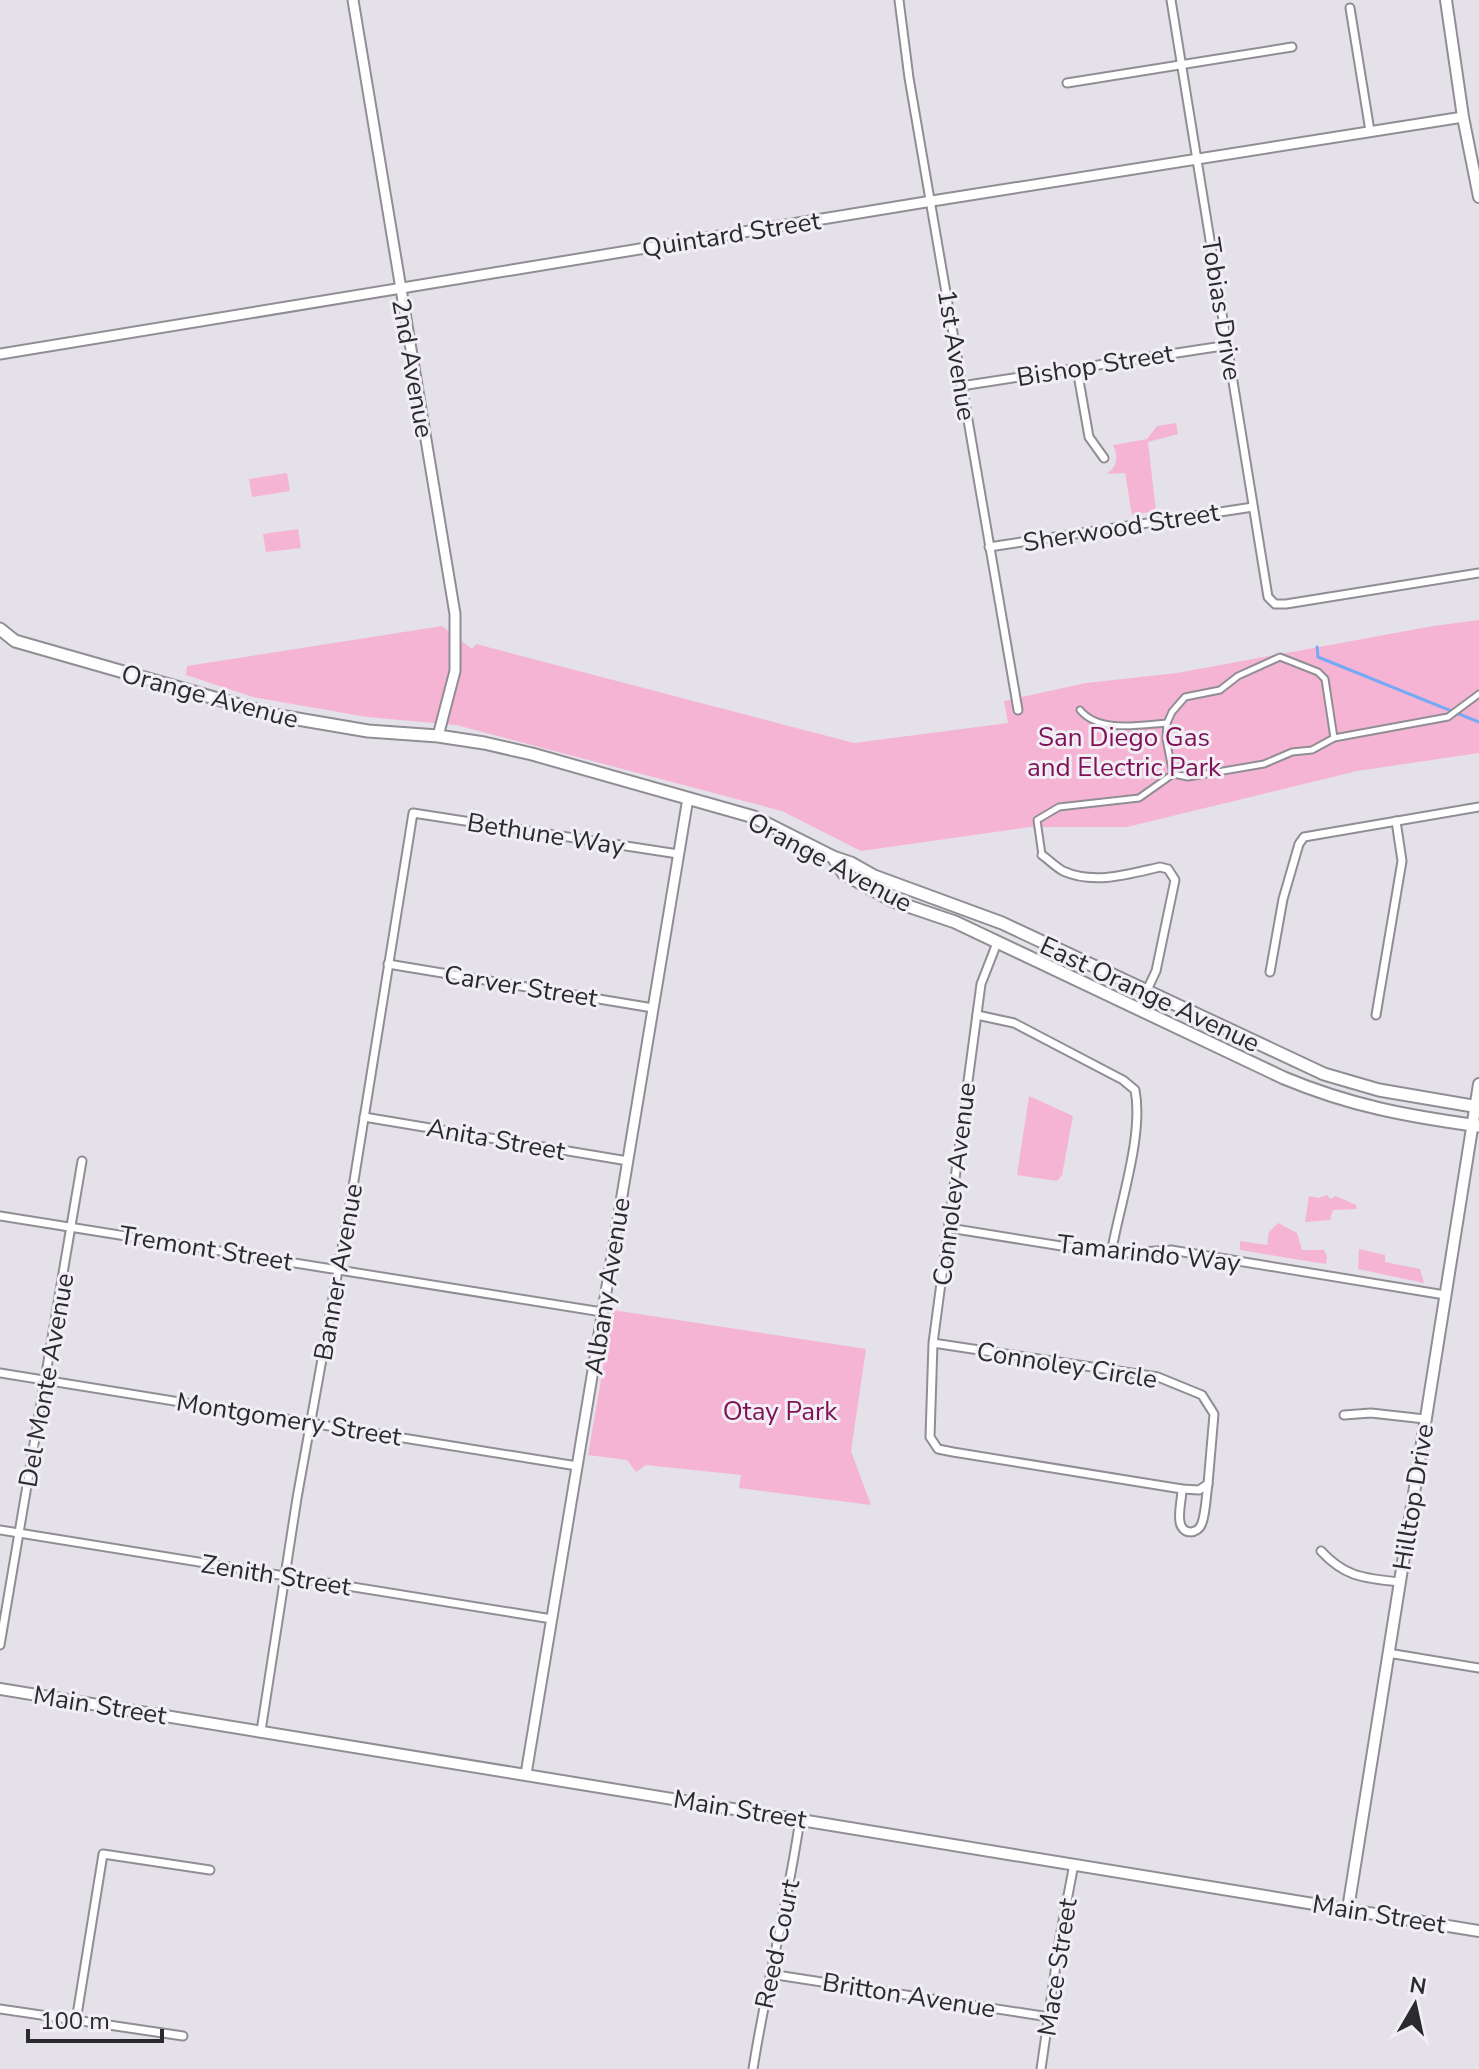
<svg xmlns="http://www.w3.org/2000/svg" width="1479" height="2069" viewBox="0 0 1479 2069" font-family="'Nunito Sans',sans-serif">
<rect width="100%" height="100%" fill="#e4e1e8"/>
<g fill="#f6b4d4">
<path d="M1176 423 1178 434 1148 442 1156 511 1132 515 1125 473 1106 474C1117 468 1119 457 1113 445L1147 439 1157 426Z"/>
<path d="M287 473 290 491 252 497 249 479Z"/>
<path d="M298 529 301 548 266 552 263 534Z"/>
<path d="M1479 620V753L1357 771 1127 827H1030L861 851 782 811 456 725 367 717 253 697 186 675 187 666 442 626 472 649 476 644 854 743 1008 723 1004 701 1086 683 1177 673 1433 626Z"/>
<path d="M1029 1096 1073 1116 1062 1175 1057 1181 1017 1175Z"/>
<path d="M1327 1195 1330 1199 1336 1196 1356 1205 1357 1209 1333 1210 1330 1220 1305 1222 1309 1196 1318 1198Z"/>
<path d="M1278 1223 1297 1233 1302 1250H1324L1327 1256 1326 1264 1240 1250V1241L1267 1245 1269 1232Z"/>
<path d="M1359 1249 1385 1255V1262L1420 1269 1424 1283 1358 1269Z"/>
<path d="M613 1310 866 1349 851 1451 871 1505 739 1488 741 1475 646 1465 636 1472 627 1460 588 1455Z"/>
</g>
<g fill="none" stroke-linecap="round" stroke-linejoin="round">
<path stroke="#74a9f6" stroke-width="3" d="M1317 647 1318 657 1479 722"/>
<g stroke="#908e94" stroke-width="9">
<g id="pedestrian">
<path d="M1080 710C1099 733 1139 725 1167 723L1172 712 1185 697 1220 690 1238 676 1280 657 1318 672 1325 679 1334 738 1448 717 1479 694"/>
<path d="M1167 723 1166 739 1173 774 1188 777 1264 764 1292 752 1312 750 1334 738"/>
<path d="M1042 855 1037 820 1059 807 1139 798 1173 774"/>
</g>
</g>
<g stroke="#908e94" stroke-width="11">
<g id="minor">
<path d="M899 0 909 78 1018 710"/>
<path d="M1171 0 1268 597 1275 604H1286L1479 573"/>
<path d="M1350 8 1370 131"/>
<path d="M1067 83 1292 47"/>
<path d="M1077 369 1089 437 1104 458"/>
<path d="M961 386 1229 345"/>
<path d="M989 547 1253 507"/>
<path d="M1042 855C1049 860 1056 867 1063 871 1094 885 1129 874 1160 867L1168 869 1175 880 1156 971 1138 1009"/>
<path d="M388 964 653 1008"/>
<path d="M1270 972 1283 899 1299 844 1304 837 1479 807"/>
<path d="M977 1015 1014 1023 1123 1080 1135 1090C1144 1135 1119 1207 1111 1254"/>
<path d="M1376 1015 1402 861 1396 821"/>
<path d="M364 1117 628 1161"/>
<path d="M0 1216 602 1312"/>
<path d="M949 1228 1111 1254 1171 1250 1445 1295"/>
<path d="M933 1343 1158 1377 1202 1395 1214 1414 1208 1484 1199 1490 1182 1489 953 1452 938 1449 930 1437 933 1343 981 984 997 943"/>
<path d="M0 1373 577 1466"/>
<path d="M1344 1415 1371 1413 1425 1419"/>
<path d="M1182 1489C1182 1499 1178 1512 1180 1522 1182 1535 1198 1535 1202 1523 1206 1511 1206 1496 1208 1484"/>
<path d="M0 1530 552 1619"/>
<path d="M1321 1551C1346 1578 1365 1578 1399 1582"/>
<path d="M0 1645 82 1161"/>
<path d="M1388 1653 1479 1668"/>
<path d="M261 1731 297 1498 353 1187 413 813 678 854"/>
<path d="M770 1974 1049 2017"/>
<path d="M0 2009 183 2036"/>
<path d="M76 2021 103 1854 210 1870"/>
<path d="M753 2069C766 1985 788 1903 800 1819"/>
<path d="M1041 2069 1060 1937 1074 1864"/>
</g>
</g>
<g stroke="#908e94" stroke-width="13">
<g id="tertiary">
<path d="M353 0 455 614V671L438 736"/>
<path d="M0 354 932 201 1463 117"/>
<path d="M526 1774 688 798"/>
</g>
</g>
<g stroke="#908e94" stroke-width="14">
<g id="secondary">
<path d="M1446 0 1463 117 1479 197"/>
<path d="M0 1689 1479 1931"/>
<path d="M1348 1909 1479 1084"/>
</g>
</g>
<g stroke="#908e94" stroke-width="15">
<g id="primary">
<path d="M0 629 15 641 274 715 368 731 438 736 484 743 532 754 754 817 833 857 844 874 893 901 955 922 1284 1078C1351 1106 1407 1116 1479 1126"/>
<path d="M833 857 851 863 874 876 1002 923 1324 1074 1379 1090 1479 1107"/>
</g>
</g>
<use href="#pedestrian" stroke="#fff" stroke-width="5"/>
<use href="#minor" stroke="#fff" stroke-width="7"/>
<use href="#tertiary" stroke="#fff" stroke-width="9"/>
<use href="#secondary" stroke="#fff" stroke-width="10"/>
<use href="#primary" stroke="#fff" stroke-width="11"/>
</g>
<g text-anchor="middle" stroke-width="6" stroke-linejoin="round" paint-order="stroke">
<g font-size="26" fill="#2b2a2d" stroke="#f1eff5">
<text transform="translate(731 234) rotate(-9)" y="9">Quintard Street</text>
<text transform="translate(1222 309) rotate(81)" y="9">Tobias Drive</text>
<text transform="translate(957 355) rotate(81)" y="9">1st Avenue</text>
<text transform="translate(1095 365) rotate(-9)" y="9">Bishop Street</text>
<text transform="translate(413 368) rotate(80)" y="9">2nd Avenue</text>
<text transform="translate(1121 527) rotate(-9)" y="9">Sherwood Street</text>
<text transform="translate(210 696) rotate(15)" y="9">Orange Avenue</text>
<text transform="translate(546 834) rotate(9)" y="9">Bethune Way</text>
<text transform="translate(830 862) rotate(28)" y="9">Orange Avenue</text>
<text transform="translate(521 986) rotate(9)" y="9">Carver Street</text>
<text transform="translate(1150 994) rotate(25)" y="9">East Orange Avenue</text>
<text transform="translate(496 1139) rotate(10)" y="9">Anita Street</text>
<text transform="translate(954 1184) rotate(-83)" y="9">Connoley Avenue</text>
<text transform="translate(206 1248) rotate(9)" y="9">Tremont Street</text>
<text transform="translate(1149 1253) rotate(6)" y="9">Tamarindo Way</text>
<text transform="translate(338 1272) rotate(-80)" y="9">Banner Avenue</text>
<text transform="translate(607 1286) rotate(-81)" y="9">Albany Avenue</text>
<text transform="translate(1067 1365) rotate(9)" y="9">Connoley Circle</text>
<text transform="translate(46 1380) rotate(-80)" y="9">Del Monte Avenue</text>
<text transform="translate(289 1419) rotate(9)" y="9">Montgomery Street</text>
<text transform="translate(1413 1497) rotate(-81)" y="9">Hilltop Drive</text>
<text transform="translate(276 1575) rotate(9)" y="9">Zenith Street</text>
<text transform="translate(100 1705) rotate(9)" y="9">Main Street</text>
<text transform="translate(740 1809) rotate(9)" y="9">Main Street</text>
<text transform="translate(1379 1914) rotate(9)" y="9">Main Street</text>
<text transform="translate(777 1944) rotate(-78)" y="9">Reed Court</text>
<text transform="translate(1057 1967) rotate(-81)" y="9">Mace Street</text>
<text transform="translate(909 1995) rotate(9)" y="9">Britton Avenue</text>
</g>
<g font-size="26" fill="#7f1156" stroke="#f1eff5">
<text x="1124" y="746">San Diego Gas<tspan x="1124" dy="30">and Electric Park</tspan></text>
<text x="780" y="1420">Otay Park</text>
</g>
</g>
<g transform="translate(1415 2005) rotate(9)" stroke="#f1eff5" stroke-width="6" paint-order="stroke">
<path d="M0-6L14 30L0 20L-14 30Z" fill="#2b2a2d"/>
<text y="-12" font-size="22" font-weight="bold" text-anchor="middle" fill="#2b2a2d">N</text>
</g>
<path d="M28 2029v12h134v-12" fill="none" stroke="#2b2a2d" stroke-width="4"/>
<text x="40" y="2029" font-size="24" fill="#2b2a2d" stroke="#f1eff5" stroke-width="6" paint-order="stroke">100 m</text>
</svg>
